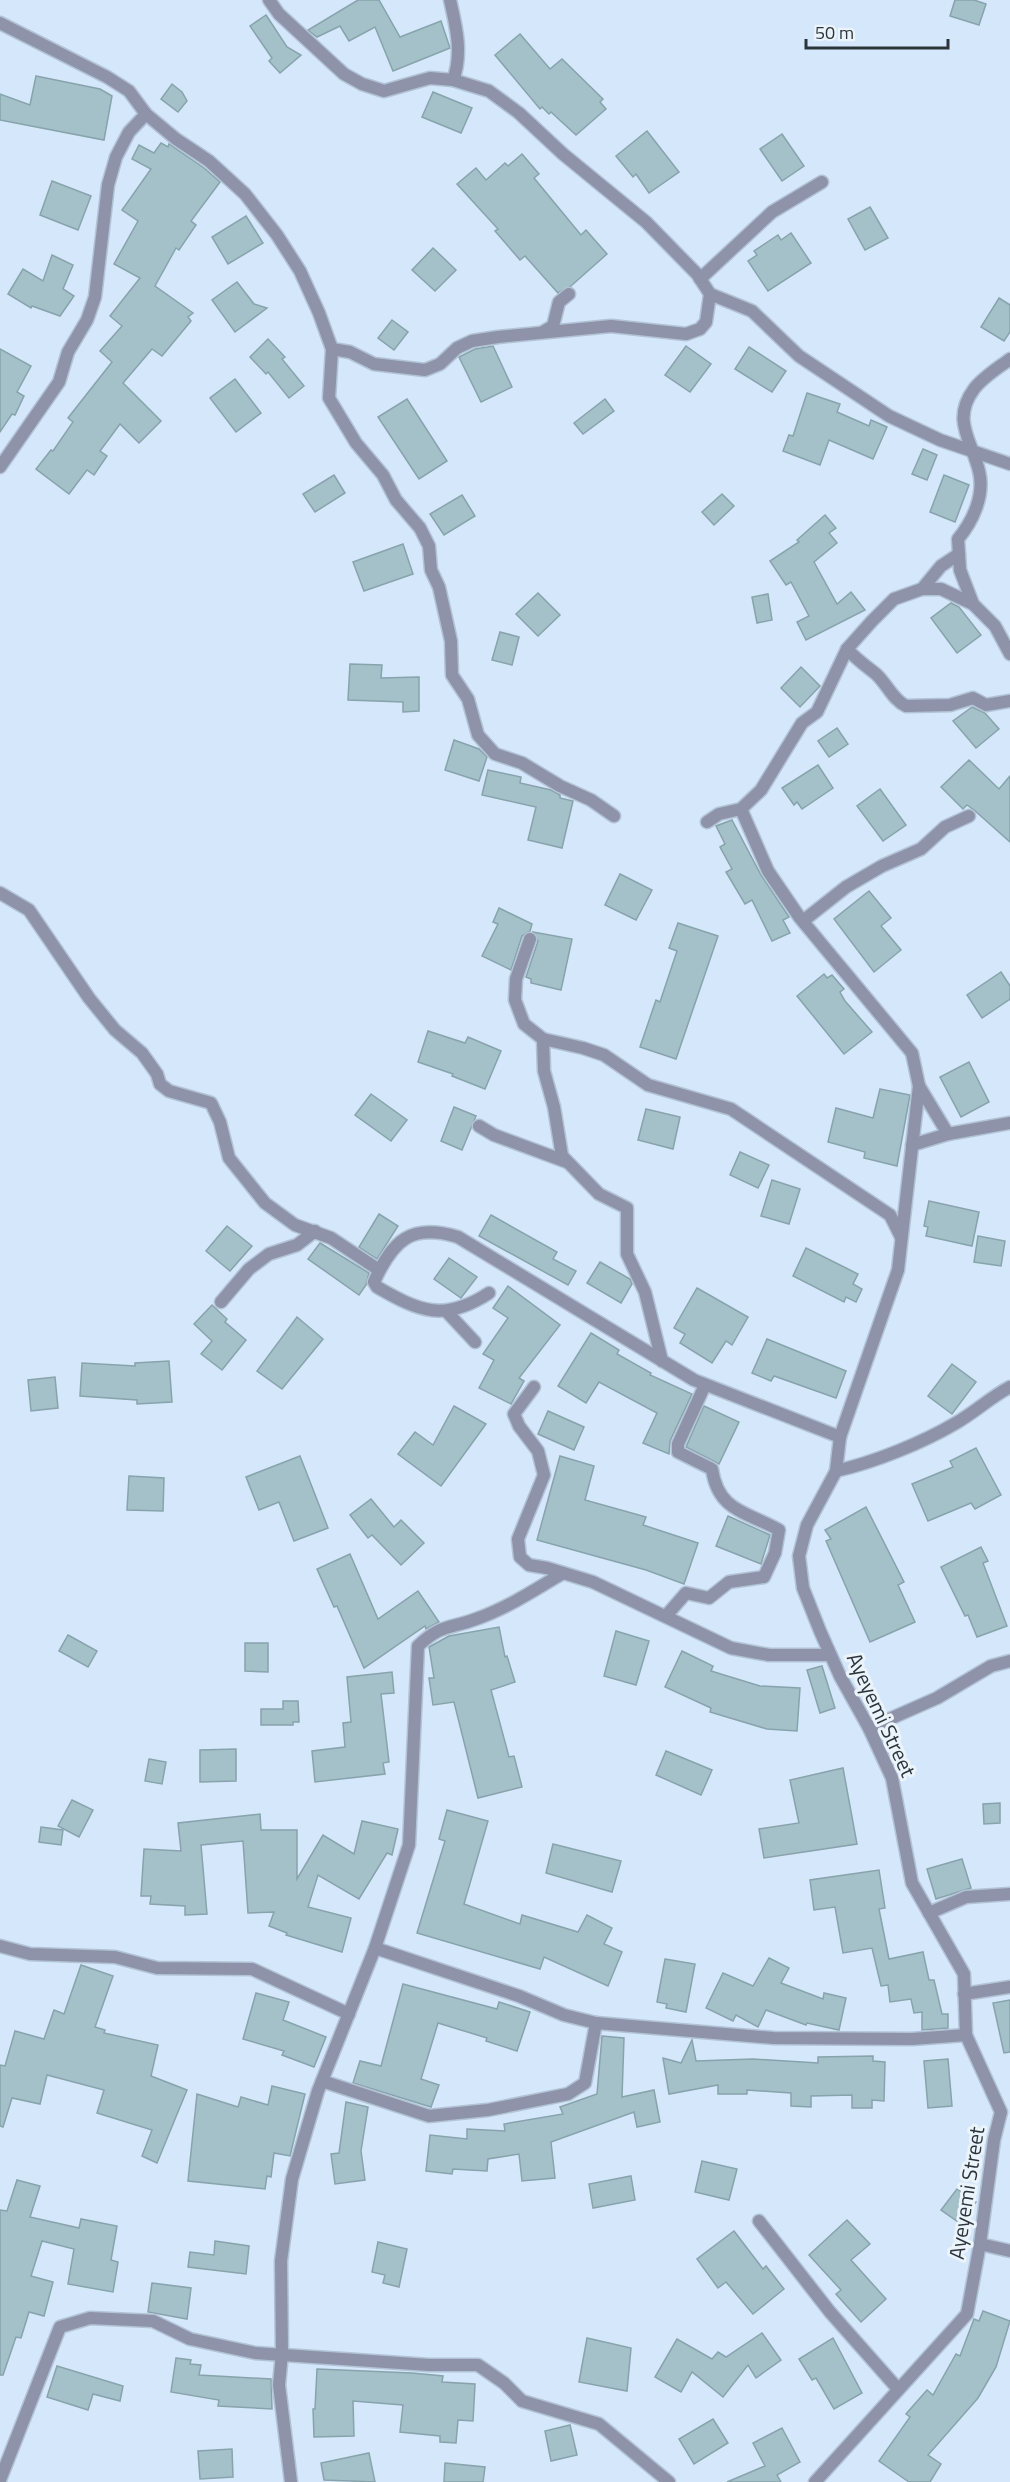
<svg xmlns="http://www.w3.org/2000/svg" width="1010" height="2482" viewBox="0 0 1010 2482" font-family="'Titillium Web',sans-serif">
<rect width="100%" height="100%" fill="#d4e7fb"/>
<g fill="#a4c1ca" stroke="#87a3ac" stroke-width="1.5">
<path d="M358 0H379L400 37 441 21 450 48 393 71 375 27 349 41 340 26 317 37 308 30Z"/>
<path d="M955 0H974L986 4 979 25 950 16Z"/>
<path d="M266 15 287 47 301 55 280 73 269 61 272 58 250 26Z"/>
<path d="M520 34 550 69 562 59 603 99 600 102 606 109 576 135 551 112 549 114 542 107 540 109 495 55Z"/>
<path d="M36 76 100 89 112 96 104 140 0 120V94L30 105Z"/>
<path d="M172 84 182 92 187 101 178 112 161 99Z"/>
<path d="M433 92 472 108 461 133 422 117Z"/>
<path d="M647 131 679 172 649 193 636 174 633 177 616 156Z"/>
<path d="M782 134 804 166 782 181 760 149Z"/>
<path d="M161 143 168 147 169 144 204 168 220 182 191 221 196 225 179 250 176 248 155 286 193 313 188 317 191 321 162 356 152 349 123 383 161 421 139 443 120 424 100 451 107 456 94 475 87 470 69 494 36 469 51 450 53 451 73 422 68 418 112 362 100 351 122 326 110 316 140 278 114 264 138 221 122 210 151 169 132 159 139 145 154 153Z"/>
<path d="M522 154 539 174 534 178 581 235 586 230 607 254 571 286 558 293 525 256 520 260 495 231 498 229 457 184 476 168 486 180 505 163 508 166Z"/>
<path d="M52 181 91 196 78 230 40 215Z"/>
<path d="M870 207 888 238 865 250 848 219Z"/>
<path d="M246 216 263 243 228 264 212 237Z"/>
<path d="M791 233 811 263 768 291 748 261 757 255 754 251 778 235 781 240Z"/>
<path d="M433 248 456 270 435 291 412 270Z"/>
<path d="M52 255 73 265 63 289 74 296 60 316 32 306 31 308 8 294 23 269 43 281Z"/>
<path d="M237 282 254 304 267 308 235 332 212 300Z"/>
<path d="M999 298 1010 305V332L1004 341 981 327Z"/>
<path d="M392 320 408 332 394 350 378 338Z"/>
<path d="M268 339 285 357 282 359 304 386 289 398 268 372 266 374 250 357Z"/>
<path d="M493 346 512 387 481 402 459 357 475 349Z"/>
<path d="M686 346 711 364 690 392 665 375Z"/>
<path d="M749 347 786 371 772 392 735 369Z"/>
<path d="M0 349 31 366 17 392 24 396 15 415 12 414 0 432Z"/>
<path d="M235 379 261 413 236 432 210 398Z"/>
<path d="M807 393 840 404 837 412 869 426 871 420 887 427 873 459 829 440 820 465 783 451 789 435 793 436Z"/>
<path d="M407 399 447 461 419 479 378 417Z"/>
<path d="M605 399 614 411 583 434 574 423Z"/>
<path d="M923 449 937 455 927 480 912 474Z"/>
<path d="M334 475 345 493 315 512 303 494Z"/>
<path d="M944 475 969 485 955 522 930 512Z"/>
<path d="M722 494 734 506 714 525 702 512Z"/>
<path d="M462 495 475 516 444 535 430 514Z"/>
<path d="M825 515 836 528 829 533 837 543 814 562 837 604 851 592 865 610 806 640 797 622 809 616 791 582 786 585 770 561 799 542 797 540Z"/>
<path d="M403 544 413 574 364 591 353 562Z"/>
<path d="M538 593 560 615 538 636 516 614Z"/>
<path d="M768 594 772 620 757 623 752 597Z"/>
<path d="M951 603 959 607 981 635 957 653 931 618Z"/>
<path d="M500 632 519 637 512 665 492 660Z"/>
<path d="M350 664 382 665 381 678 419 677V711L403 712V702L348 700Z"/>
<path d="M801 667 820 686 800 707 781 688Z"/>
<path d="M972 707 985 713 999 729 976 748 953 721Z"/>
<path d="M837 728 848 744 829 757 818 741Z"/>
<path d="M454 740 479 749 487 757 479 781 445 770Z"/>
<path d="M969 760 999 789 1010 776V842L974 810 967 805 963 809 941 787Z"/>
<path d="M818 765 833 788 802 809 797 802 794 805 782 788Z"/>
<path d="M488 770 521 777 520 783 551 790 560 795V798L573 801 562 848 528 840 536 807 482 795Z"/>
<path d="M880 789 906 825 883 841 857 806Z"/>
<path d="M732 820 761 875 789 917 783 920 790 933 772 941 752 900 745 904 726 872 732 869 720 847 725 844 716 826Z"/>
<path d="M620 874 652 890 636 920 605 905Z"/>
<path d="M869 891 891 918 881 926 901 950 874 972 834 919Z"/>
<path d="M499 908 532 924 530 931 522 936 511 970 482 956 498 924 493 922Z"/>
<path d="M678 923 718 936 676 1059 640 1047 656 1000 660 1002 677 951 669 948Z"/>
<path d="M533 932 572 939 561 990 531 983V979L526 977 538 941Z"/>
<path d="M1001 972 1010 986V999L982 1018 967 995Z"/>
<path d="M824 974 827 978 832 975 844 989 840 992 845 1001 872 1032 844 1054 797 996Z"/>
<path d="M428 1031 465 1043 468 1037 501 1051 485 1089 452 1076 453 1074 418 1062Z"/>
<path d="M969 1062 989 1102 961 1117 940 1077Z"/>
<path d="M880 1089 910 1095 897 1166 864 1158 865 1152 828 1142 836 1108 873 1118Z"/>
<path d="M371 1094 407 1120 391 1141 355 1115Z"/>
<path d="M454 1107 476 1116 462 1150 441 1141Z"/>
<path d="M646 1109 680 1117 673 1149 638 1140Z"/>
<path d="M740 1152 769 1165 758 1188 730 1175Z"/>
<path d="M772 1180 800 1189 789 1224 761 1216Z"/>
<path d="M929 1201 979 1212 972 1246 926 1236 928 1227 924 1226Z"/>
<path d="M379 1214 398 1226 377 1259 359 1247Z"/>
<path d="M491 1215 557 1252 553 1259 576 1271 568 1285 479 1236Z"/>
<path d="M227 1226 252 1246 230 1271 206 1251Z"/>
<path d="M978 1236 1005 1241 1001 1266 974 1262Z"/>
<path d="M320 1243 369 1273 366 1285 359 1295 308 1259Z"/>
<path d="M806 1248 858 1274 853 1284 862 1289 856 1302 846 1297 844 1302 793 1276Z"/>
<path d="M449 1258 477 1277 461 1298 434 1279Z"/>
<path d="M600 1262 630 1279 632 1284 621 1303 587 1283Z"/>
<path d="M508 1286 560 1325 519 1378 524 1381 511 1404 479 1388 494 1360 483 1354 508 1318 493 1308Z"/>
<path d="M697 1288 748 1317 732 1345 726 1341 712 1363 680 1343 685 1334 674 1328Z"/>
<path d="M212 1305 227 1319 225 1322 246 1340 222 1370 201 1354 212 1341 194 1324Z"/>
<path d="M297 1317 323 1339 282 1389 257 1371Z"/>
<path d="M591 1333 619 1350 617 1354 651 1373 650 1375 692 1394 670 1441 669 1454 643 1443 657 1413 599 1382 586 1403 558 1386Z"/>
<path d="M767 1339 846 1371 836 1398 774 1376 771 1381 752 1373Z"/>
<path d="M169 1361 172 1402 137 1404V1400L80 1396 82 1363 135 1366V1363Z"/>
<path d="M952 1364 976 1382 952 1414 928 1396Z"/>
<path d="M55 1377 58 1408 31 1411 28 1380Z"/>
<path d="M454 1406 486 1424 441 1486 398 1454 415 1432 433 1445Z"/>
<path d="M704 1406 739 1422 719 1464 686 1447Z"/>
<path d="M548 1411 584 1427 574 1450 538 1434Z"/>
<path d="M976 1448 1001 1495 975 1509 971 1503 928 1521 912 1484 953 1467 950 1461Z"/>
<path d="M300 1456 328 1528 294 1541 279 1502 259 1510 246 1477Z"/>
<path d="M560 1456 594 1466 585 1500 646 1517 643 1525 698 1543 684 1584 646 1570 537 1540Z"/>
<path d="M129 1476 164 1478 163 1511 127 1510Z"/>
<path d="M371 1499 394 1527 401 1520 424 1543 401 1565 372 1535 368 1538 350 1515Z"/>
<path d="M866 1507 904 1582 898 1585 915 1622 870 1642 826 1541 831 1539 825 1530Z"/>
<path d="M728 1516 770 1535 761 1564 716 1546Z"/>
<path d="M981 1547 988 1561 983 1563 1007 1626 977 1637 968 1615 965 1616 941 1567Z"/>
<path d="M350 1554 378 1619 418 1591 439 1622 426 1629 425 1626 364 1668 337 1606 334 1607 317 1569Z"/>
<path d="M499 1627 505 1657 507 1656 515 1682 491 1690 509 1757 514 1756 522 1787 478 1798 454 1702 433 1705 429 1678H434L429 1647 449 1636Z"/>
<path d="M616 1631 649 1641 636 1685 604 1676Z"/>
<path d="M68 1635 97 1651 88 1667 59 1651Z"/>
<path d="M245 1643H268V1672L245 1671Z"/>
<path d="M682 1651 713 1666 711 1671 760 1686 800 1688 797 1731 767 1729 710 1712 711 1708 665 1687Z"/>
<path d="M822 1666 835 1708 820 1713 807 1670Z"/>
<path d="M392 1672 394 1693 381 1694 389 1762 383 1763 385 1774 315 1782 312 1751 345 1747 343 1723 351 1722 347 1677Z"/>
<path d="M283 1701H298L299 1722H293V1725H261V1709H283Z"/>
<path d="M236 1749V1781L200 1782V1750Z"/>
<path d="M666 1751 712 1770 701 1795 656 1775Z"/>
<path d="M149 1759 166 1762 162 1784 145 1781Z"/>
<path d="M843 1768 857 1844 764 1858 759 1829 799 1823 790 1780Z"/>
<path d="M72 1800 93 1810 79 1837 58 1826Z"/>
<path d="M1000 1803V1823L984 1824 983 1804Z"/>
<path d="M447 1810 488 1821 464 1904 520 1924 522 1915 578 1932 587 1915 612 1928 604 1944 622 1952 608 1986 544 1957 540 1969 417 1933 445 1841 439 1839Z"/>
<path d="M260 1814 261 1830H297V1879L323 1835 354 1854 362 1821 398 1829 392 1855 387 1853 359 1899 318 1875 308 1907 351 1918 342 1952 286 1935 287 1933 269 1926 274 1912 248 1913 243 1841 201 1845 207 1914 185 1915V1906L150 1904 151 1896H141L144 1849 181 1851 178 1823Z"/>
<path d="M41 1827 63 1830 61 1845 39 1842Z"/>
<path d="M553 1844 621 1861 612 1892 546 1873Z"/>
<path d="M962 1859 971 1888 936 1899 927 1869Z"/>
<path d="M879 1870 885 1908 879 1909 889 1959 923 1952 929 1980H934L942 2014H948V2028L922 2030V2012L914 2013 911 1999 890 2002 888 1985 881 1986 872 1948 843 1953 835 1907 814 1910 810 1880Z"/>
<path d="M769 1958 789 1968 781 1983 823 1999 824 1993 846 1998 839 2030 807 2023 806 2025 766 2010 758 2027 736 2015 733 2021 706 2008 723 1973 753 1986Z"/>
<path d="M665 1959 695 1964 686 2012 666 2008 667 2004 657 2002Z"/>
<path d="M81 1965 113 1976 95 2027 105 2030 104 2033 158 2045 151 2076 187 2090 157 2163 142 2156 152 2130 97 2113 104 2090 47 2075 40 2104 12 2098 3 2127 0 2126V2065L5 2066 15 2031 44 2039 54 2010 64 2014Z"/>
<path d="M403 1984 497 2009 499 2002 530 2012 517 2051 486 2041 487 2038 438 2023 421 2079 439 2085 431 2107 353 2083 360 2061 381 2066Z"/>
<path d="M256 1993 289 2002 283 2020 326 2037 314 2067 282 2055 284 2051 243 2039Z"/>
<path d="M1010 2000V2052L1004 2053 993 2003Z"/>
<path d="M602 2036 624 2038 622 2097 654 2090 660 2122 637 2127 634 2112 551 2142 555 2178 522 2181 519 2154 488 2159 487 2171 453 2169 452 2174 426 2171 430 2135 467 2139V2129L505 2131 504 2124 563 2114 560 2107 597 2094Z"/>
<path d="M692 2040 696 2061 753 2059 818 2063V2057L873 2056V2061L885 2062 884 2101 872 2100V2108H852V2095L811 2096V2107L791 2106V2093L747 2090V2094H718V2085L669 2094 663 2058 681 2063Z"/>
<path d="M948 2059 952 2106 928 2108 924 2061Z"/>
<path d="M272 2086 305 2094 290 2156 274 2153 271 2177 267 2176 265 2189 188 2181 197 2094 238 2107 241 2097 268 2105Z"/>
<path d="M346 2102 368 2107 361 2151 365 2180 335 2184 331 2154 339 2153Z"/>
<path d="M702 2161 737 2169 729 2200 695 2192Z"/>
<path d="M631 2176 635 2200 593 2208 589 2184Z"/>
<path d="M17 2180 40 2186 30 2217 79 2228 81 2219 117 2226 111 2260 118 2262 113 2292 68 2284 74 2249 42 2241 31 2276 53 2282 44 2316 29 2312 21 2338 16 2337 3 2375H0V2210L7 2211Z"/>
<path d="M957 2189 976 2202 961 2224 941 2210Z"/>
<path d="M847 2220 870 2244 851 2260 886 2299 861 2322 836 2294 841 2290 809 2255Z"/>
<path d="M734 2231 763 2269 766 2266 784 2289 753 2314 726 2282 718 2288 697 2259Z"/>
<path d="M215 2241 249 2246 246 2274 188 2267 190 2252 214 2255Z"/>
<path d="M378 2242 407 2249 399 2287 383 2283 385 2275 372 2272Z"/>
<path d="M152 2283 191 2288 187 2319 148 2312Z"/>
<path d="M983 2311 1010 2321 996 2367 978 2398 928 2455 941 2464 930 2482H909L879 2461 910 2417 906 2414 927 2390 933 2395 956 2354 960 2356 974 2319 979 2321Z"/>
<path d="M762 2333 781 2360 756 2378 748 2365 723 2397 692 2372 681 2392 655 2377 677 2339 712 2359 718 2352 726 2357Z"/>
<path d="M587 2338 631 2348 627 2391 579 2382Z"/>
<path d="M833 2338 862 2393 834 2409 816 2378 812 2380 799 2359Z"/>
<path d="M176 2358 191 2360 190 2364 201 2365 199 2375 271 2379 272 2409 218 2406 219 2400 171 2392Z"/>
<path d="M57 2366 123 2386 120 2401 93 2394 88 2410 47 2397Z"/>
<path d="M317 2369 412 2373 443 2376 442 2382 475 2384 473 2421 458 2420 456 2443 440 2442V2436L400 2432 403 2405 353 2401 354 2436 314 2437 313 2409H315Z"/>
<path d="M713 2419 728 2443 694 2464 679 2439Z"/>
<path d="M570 2425 577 2455 551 2461 545 2431Z"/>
<path d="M782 2428 800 2462 777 2475 781 2482H727L765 2466 753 2443Z"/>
<path d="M232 2449 233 2477 200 2479 198 2451Z"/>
<path d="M369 2453 375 2482 324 2480 321 2463Z"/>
<path d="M445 2463 485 2467 483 2482H444Z"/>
</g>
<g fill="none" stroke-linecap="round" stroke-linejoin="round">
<g stroke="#b2c3d5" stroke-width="15">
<g id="minor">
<path d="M269 0 279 14 344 74 362 84 384 91 430 78 453 80 489 91 519 113 563 154 646 222 697 274 710 294 752 311 799 356 889 416 940 440 1010 464"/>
<path d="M450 0C456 26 463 54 453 80"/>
<path d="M0 23 107 77 129 91 146 114 176 139 209 161 245 194 277 235 300 271 319 313 332 349 329 398 356 443 383 475 396 500 420 528 429 546 431 570 439 587 451 641 452 675 468 699 478 735 495 754 522 763 560 786 591 800 614 816"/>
<path d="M700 279 772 212 822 182"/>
<path d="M543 332 553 326 559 302 569 294"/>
<path d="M332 349 350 352 374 364 425 370 440 364 457 348 472 341 498 337 611 326 686 334 700 329 706 322 710 294"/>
<path d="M1010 359C998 368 983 377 974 389 951 420 972 441 979 471 985 495 973 521 958 539L960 570 973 604 995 626 1010 654"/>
<path d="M0 467 59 382 68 352 87 320 95 297 108 185 116 157 129 132 146 114"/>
<path d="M922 589H941L973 604"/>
<path d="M847 649C856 659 866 666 876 674 887 684 893 700 906 706L950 705 973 698 986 705 1010 701"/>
<path d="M741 809 768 871 800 918 912 1053 919 1086 898 1270 840 1437 836 1471 807 1525 799 1556 803 1588 820 1631 840 1676 869 1728 892 1778 912 1883 964 1974 966 2035 1001 2112 994 2140 980 2244 967 2314 815 2482"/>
<path d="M707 822 719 814 741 809 761 790 802 723 817 712 847 649 872 621 894 599 922 589 941 566 959 554"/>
<path d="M0 893 29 910 89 998 115 1030 142 1053 157 1074 160 1084 169 1091 211 1103 220 1122 229 1158 265 1203 295 1225 331 1238 379 1270"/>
<path d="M803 921 846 887 882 866 921 849 945 827 969 816"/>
<path d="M530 939 516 979 515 1000 524 1024 543 1039 583 1048 604 1055 648 1085 731 1109 890 1215 901 1237"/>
<path d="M543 1039 544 1071 554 1107 562 1156 599 1194 627 1208V1254L645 1292 662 1361"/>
<path d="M919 1086 948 1134"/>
<path d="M479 1126 494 1135 567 1162"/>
<path d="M912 1145 948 1134 1010 1123"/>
<path d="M489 1293C445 1322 420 1312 377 1287L374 1282C393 1240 411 1223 458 1237L694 1380 840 1437"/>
<path d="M221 1302 249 1269 269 1254 297 1245 315 1231"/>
<path d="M446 1311 475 1342"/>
<path d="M534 1387 514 1414 519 1426 538 1451 544 1475 518 1539 520 1557 529 1565 547 1568 593 1582 731 1648 769 1655H830"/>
<path d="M836 1471C875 1462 922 1443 956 1423 975 1412 991 1397 1010 1387"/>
<path d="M666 1616 686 1593 709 1598 729 1582 764 1577 775 1553 779 1530C748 1512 718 1512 712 1469L678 1452V1444L705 1385"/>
<path d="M869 1728 937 1698 991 1666 1010 1661"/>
<path d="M929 1913 966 1897 1010 1894"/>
<path d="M0 1946 30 1954 115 1957 157 1968 252 1969 349 2014"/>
<path d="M375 1948 519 1996 564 2015 596 2023 774 2038 912 2039 966 2035"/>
<path d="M964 1994 1010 1987"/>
<path d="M322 2081 429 2116 488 2110 568 2094 585 2083 596 2023"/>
<path d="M759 2221 830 2312 898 2389"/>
<path d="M980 2244 1010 2251"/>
<path d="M0 2480 60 2327 90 2318 153 2321 190 2339 255 2353 429 2365H478L504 2383 522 2401 599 2424 669 2482"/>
<path d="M291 2482 279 2385 282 2353 281 2261 292 2179 318 2091 375 1948 409 1845 418 1646C441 1624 449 1629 476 1619 507 1608 535 1590 563 1573"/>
</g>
</g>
<use href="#minor" stroke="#8e93a9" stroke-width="12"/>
</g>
<g text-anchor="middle" stroke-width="6" stroke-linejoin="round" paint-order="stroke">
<g font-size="21" fill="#2c343b" stroke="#ebf3fb">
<text transform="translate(881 1715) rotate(65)" y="7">Ayeyemi Street</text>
<text transform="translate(967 2193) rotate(-81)" y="7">Ayeyemi Street</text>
</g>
</g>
<path d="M806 39v9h142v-9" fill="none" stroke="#2c343b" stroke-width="3"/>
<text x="815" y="39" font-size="18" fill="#2c343b" stroke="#ebf3fb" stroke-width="4.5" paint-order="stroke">50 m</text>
</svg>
